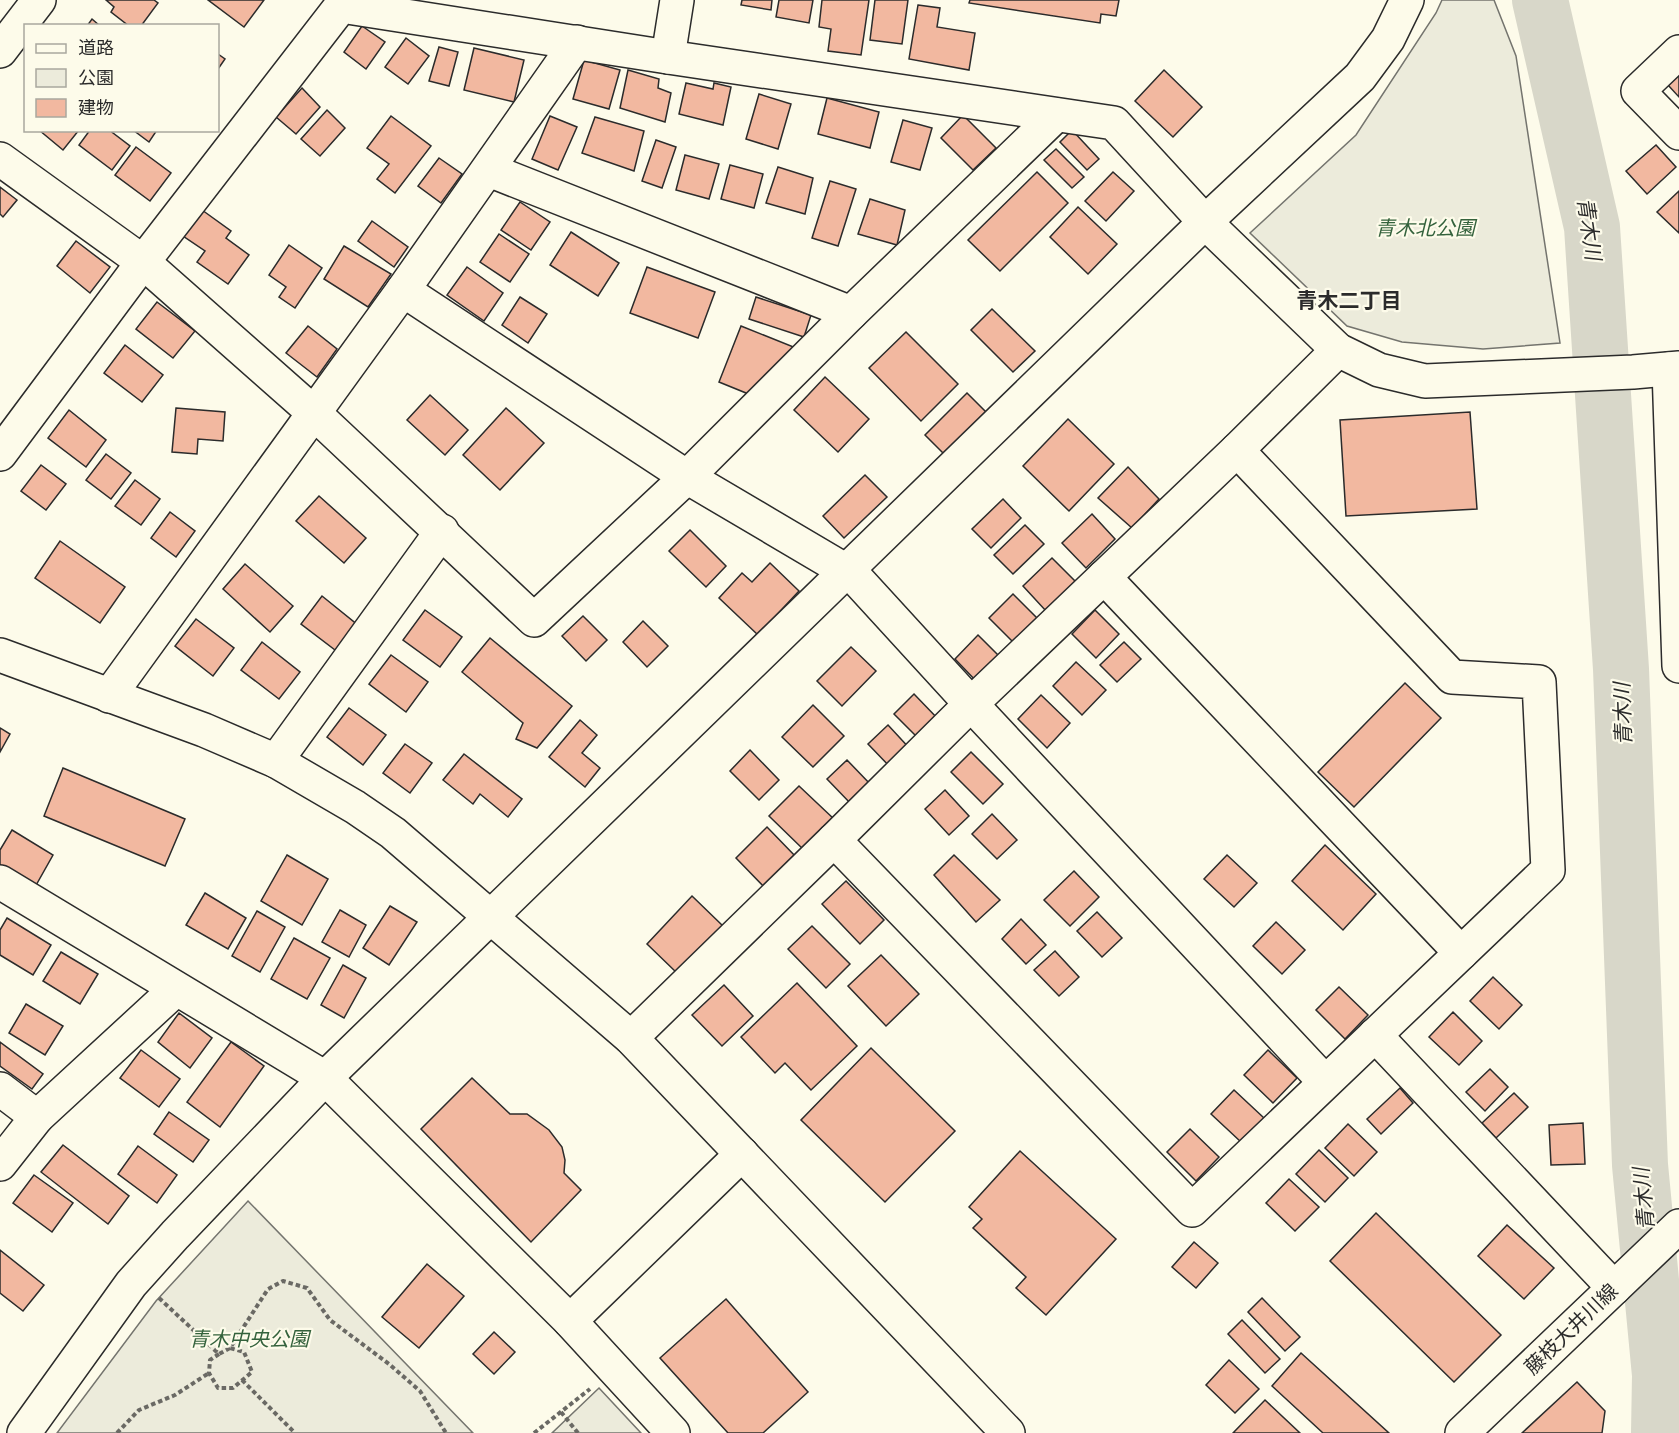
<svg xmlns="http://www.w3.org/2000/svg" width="1679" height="1433" viewBox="0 0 1679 1433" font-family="'Noto Serif','Noto Sans JP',serif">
<rect width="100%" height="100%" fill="#fdfbea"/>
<g fill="#ecebdb" stroke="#74746e" stroke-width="1.5">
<path d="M1442 0H1494L1516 56 1560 343 1483 349 1402 342 1347 326 1250 233 1356 135 1436 13Z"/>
<path d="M248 1201 473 1433H57L156 1301Z"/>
<path d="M599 1388 641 1433H552Z"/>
</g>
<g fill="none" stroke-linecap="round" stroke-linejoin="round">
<path stroke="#d8d7c9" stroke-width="56" d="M1540 0 1592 227 1621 669 1640 1165 1660 1375 1659 1433"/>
</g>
<g fill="#f2b8a0" stroke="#2b2b2b" stroke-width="1.5">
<path d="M106 0H154L158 3 141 26H129L111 12 114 7Z"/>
<path d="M208 0H264L244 27Z"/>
<path d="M742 0H772L771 10 741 5Z"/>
<path d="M779 0H813L809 23 776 17Z"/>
<path d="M822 0H869L861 55 828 51 831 29 819 27Z"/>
<path d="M875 0H908L902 44 870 40Z"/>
<path d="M970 0H1119L1116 16 1101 14 1100 23 969 3Z"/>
<path d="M918 5 940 8 937 27 975 33 969 70 909 59Z"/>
<path d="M92 19 100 26H87Z"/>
<path d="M362 26 385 42 366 69 344 52Z"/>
<path d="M406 38 429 56 408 84 385 67Z"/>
<path d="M439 47 458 52 449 86 429 81Z"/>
<path d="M474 48 524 60 514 102 464 90Z"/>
<path d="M218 54 225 59 218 69Z"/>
<path d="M584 60 620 70 609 109 573 99Z"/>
<path d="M628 70 659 79 658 88 671 93 665 122 620 108Z"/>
<path d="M1164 70 1202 107 1173 137 1135 101Z"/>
<path d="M1679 75V97L1668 85Z"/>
<path d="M686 83 713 89 714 83 731 87 723 125 679 114Z"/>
<path d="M302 88 320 107 296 134 276 117Z"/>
<path d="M759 94 791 104 778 149 746 139Z"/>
<path d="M827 98 879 112 870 148 818 134Z"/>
<path d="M327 110 345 128 320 156 301 139Z"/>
<path d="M963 115 996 148 973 170 941 138Z"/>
<path d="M391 116 431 146 395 193 377 179 389 164 367 148Z"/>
<path d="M550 116 577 127 558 170 532 159Z"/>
<path d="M595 117 644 131 634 171 582 153Z"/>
<path d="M903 120 932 128 920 170 891 162Z"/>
<path d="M39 130H79L63 150Z"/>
<path d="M90 130H109L130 146 112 170 79 145Z"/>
<path d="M133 130H157L149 142Z"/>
<path d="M1072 130 1099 159 1087 170 1060 142Z"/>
<path d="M656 140 676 147 662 188 642 181Z"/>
<path d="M1656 145 1676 167 1647 194 1626 171Z"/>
<path d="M136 147 171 173 150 201 115 175Z"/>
<path d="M1056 149 1084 177 1072 188 1044 160Z"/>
<path d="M685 155 719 164 709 199 676 190Z"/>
<path d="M439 158 462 174 441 203 418 186Z"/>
<path d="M730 165 763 174 754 208 721 199Z"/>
<path d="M778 167 813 178 805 214 766 203Z"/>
<path d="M1037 172 1068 203 1000 271 968 240Z"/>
<path d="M1113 172 1134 191 1106 221 1085 201Z"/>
<path d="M830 181 856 189 838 246 812 238Z"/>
<path d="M0 187 17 200 3 217 0 214Z"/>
<path d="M1679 191V233L1657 212Z"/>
<path d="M870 199 905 210 897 245 858 234Z"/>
<path d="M520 202 550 222 531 250 501 230Z"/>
<path d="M1078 207 1117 244 1088 274 1050 237Z"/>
<path d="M202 210 231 231 226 238 249 255 228 284 197 262 205 251 183 236Z"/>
<path d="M372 221 408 247 394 267 358 241Z"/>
<path d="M571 232 619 263 598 296 550 265Z"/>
<path d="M499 234 529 254 510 282 480 262Z"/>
<path d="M76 241 110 267 90 293 57 266Z"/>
<path d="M289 245 322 268 295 308 279 297 286 287 269 275Z"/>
<path d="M344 246 391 274 368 307 324 279Z"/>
<path d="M467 267 503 293 484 321 447 295Z"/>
<path d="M647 267 715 292 698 338 630 313Z"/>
<path d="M520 297 547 314 528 343 502 325Z"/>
<path d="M756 297 811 315 804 337 749 319Z"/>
<path d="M157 302 195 331 173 358 136 329Z"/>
<path d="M992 309 1035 351 1013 372 971 330Z"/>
<path d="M308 326 337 349 317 377 286 353Z"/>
<path d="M741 326 796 348 751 395 719 382Z"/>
<path d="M906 332 958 384 921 421 869 368Z"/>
<path d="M125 345 163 375 142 402 104 373Z"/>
<path d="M825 377 869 419 838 452 794 410Z"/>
<path d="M967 393 987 413 945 455 925 435Z"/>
<path d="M430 395 468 430 445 455 407 420Z"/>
<path d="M176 408 225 412 223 441 198 439 197 454 172 452Z"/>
<path d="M506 408 544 443 500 490 463 455Z"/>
<path d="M69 410 106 440 86 467 48 438Z"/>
<path d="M1470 412 1477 509 1346 516 1340 420Z"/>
<path d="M1068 419 1114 464 1069 511 1023 466Z"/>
<path d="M106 454 131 473 111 499 86 480Z"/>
<path d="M41 465 66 484 46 510 21 491Z"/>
<path d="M1128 467 1159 499 1132 528 1098 498Z"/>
<path d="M865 475 887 497 844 538 823 516Z"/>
<path d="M135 480 160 499 141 525 115 506Z"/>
<path d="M319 496 366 538 344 563 296 521Z"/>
<path d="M1003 499 1021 518 991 548 972 529Z"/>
<path d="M170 512 195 531 176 557 151 538Z"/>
<path d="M1092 514 1115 539 1086 568 1062 543Z"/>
<path d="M1025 525 1044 544 1013 574 994 555Z"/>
<path d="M690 530 726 566 706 587 669 551Z"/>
<path d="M60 541 125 587 100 623 35 578Z"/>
<path d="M1052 558 1076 582 1046 611 1023 586Z"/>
<path d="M770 563 799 591 758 635 719 598 742 573 752 582Z"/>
<path d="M245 564 293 606 270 632 223 589Z"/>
<path d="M1013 594 1037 618 1013 642 989 618Z"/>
<path d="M322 596 359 626 339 653 301 624Z"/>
<path d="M425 610 462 637 440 667 403 640Z"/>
<path d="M1095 610 1119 634 1096 658 1072 634Z"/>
<path d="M583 616 607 640 586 661 562 636Z"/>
<path d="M196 619 234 648 213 676 175 646Z"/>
<path d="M643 621 668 646 647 667 623 642Z"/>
<path d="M978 635 1002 659 978 683 955 659Z"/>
<path d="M490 638 572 706 537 748 516 739 523 723 462 672Z"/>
<path d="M262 642 300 672 279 699 241 670Z"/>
<path d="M1124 642 1141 659 1117 682 1100 665Z"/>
<path d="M851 647 876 671 842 706 817 681Z"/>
<path d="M391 655 428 682 406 712 369 684Z"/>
<path d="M1076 662 1106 690 1082 715 1053 686Z"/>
<path d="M1405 683 1441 718 1354 807 1318 772Z"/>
<path d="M914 694 939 720 919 739 894 714Z"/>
<path d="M1041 695 1070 723 1047 748 1018 719Z"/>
<path d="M813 705 844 736 813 767 782 737Z"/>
<path d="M349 708 386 735 363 765 327 737Z"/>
<path d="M580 720 597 735 582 753 600 768 585 787 549 757Z"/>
<path d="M888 725 912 751 893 770 868 744Z"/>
<path d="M0 728 10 734 0 752Z"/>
<path d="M405 744 432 763 410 793 383 773Z"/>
<path d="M750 750 779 780 759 800 730 771Z"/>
<path d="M971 752 1003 784 983 804 951 772Z"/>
<path d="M464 754 522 799 508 817 480 794 473 804 443 780Z"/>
<path d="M847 760 872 786 852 805 827 779Z"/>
<path d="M63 768 185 819 165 866 44 816Z"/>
<path d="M799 786 835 820 805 851 769 816Z"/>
<path d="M945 790 969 816 949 835 925 809Z"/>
<path d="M992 814 1017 840 997 859 972 834Z"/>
<path d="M767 827 797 858 766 889 736 858Z"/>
<path d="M12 830 53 855 35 887 0 866V850Z"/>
<path d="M1325 845 1376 894 1343 930 1292 881Z"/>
<path d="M287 855 328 879 302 925 261 901Z"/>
<path d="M954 855 1000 900 976 922 934 875Z"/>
<path d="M1227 855 1257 883 1234 907 1204 879Z"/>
<path d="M1074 871 1099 897 1070 926 1044 900Z"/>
<path d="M846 881 884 920 860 944 822 904Z"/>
<path d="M205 893 246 918 228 949 186 925Z"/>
<path d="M692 896 723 926 677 973 647 944Z"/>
<path d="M390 906 417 922 389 965 363 948Z"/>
<path d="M340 910 366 925 349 957 322 942Z"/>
<path d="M257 911 285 927 260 972 232 956Z"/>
<path d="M1097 912 1122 938 1102 957 1077 931Z"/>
<path d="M7 918 51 945 33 975 0 955V930Z"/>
<path d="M1021 919 1046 945 1026 964 1002 939Z"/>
<path d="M1276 922 1305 950 1282 974 1253 946Z"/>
<path d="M812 926 850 964 826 988 788 949Z"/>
<path d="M294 938 330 958 307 999 271 979Z"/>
<path d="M1055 951 1079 977 1059 996 1034 970Z"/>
<path d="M61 952 98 974 80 1004 43 981Z"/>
<path d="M881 955 919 994 886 1026 848 986Z"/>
<path d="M343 965 366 978 344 1018 321 1005Z"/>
<path d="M1493 977 1522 1005 1499 1029 1470 1001Z"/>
<path d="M797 983 857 1046 811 1090 785 1063 775 1073 741 1037Z"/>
<path d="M724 985 753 1016 722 1046 692 1015Z"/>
<path d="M1339 987 1368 1015 1345 1039 1316 1010Z"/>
<path d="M26 1004 63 1026 45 1055 9 1033Z"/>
<path d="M1453 1012 1482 1041 1459 1065 1429 1037Z"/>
<path d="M179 1013 212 1038 190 1068 158 1042Z"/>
<path d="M0 1042 43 1074 32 1089 0 1066Z"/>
<path d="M231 1042 264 1066 220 1127 187 1102Z"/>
<path d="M871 1048 955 1131 885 1202 801 1120Z"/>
<path d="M141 1050 180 1079 159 1107 120 1078Z"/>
<path d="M1268 1050 1297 1078 1273 1103 1244 1075Z"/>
<path d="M1490 1069 1508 1087 1485 1111 1466 1092Z"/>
<path d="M472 1078 510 1114H527L549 1130 562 1147 565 1160 564 1173 581 1190 531 1242 421 1129Z"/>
<path d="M1400 1088 1413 1103 1381 1134 1367 1119Z"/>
<path d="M1234 1090 1264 1118 1241 1142 1211 1114Z"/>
<path d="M1514 1093 1528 1107 1496 1138 1482 1123Z"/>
<path d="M169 1112 209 1140 193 1162 154 1134Z"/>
<path d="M1583 1123 1585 1164 1551 1165 1549 1125Z"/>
<path d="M1348 1124 1377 1152 1354 1176 1325 1148Z"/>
<path d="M1190 1129 1219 1157 1196 1181 1167 1152Z"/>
<path d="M63 1145 129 1196 108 1224 41 1172Z"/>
<path d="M138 1146 177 1175 157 1203 118 1174Z"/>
<path d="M1319 1150 1348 1178 1325 1202 1296 1174Z"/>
<path d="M1020 1151 1116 1239 1046 1315 1016 1288 1026 1277 973 1228 982 1219 969 1207Z"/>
<path d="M34 1175 73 1203 52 1232 13 1203Z"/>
<path d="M1289 1179 1319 1207 1295 1231 1266 1203Z"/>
<path d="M1376 1213 1501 1335 1454 1382 1330 1261Z"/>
<path d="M1507 1225 1554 1268 1524 1299 1478 1256Z"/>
<path d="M1194 1242 1218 1263 1196 1288 1172 1267Z"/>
<path d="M0 1250 44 1285 23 1311 0 1293Z"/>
<path d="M427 1264 464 1296 419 1348 382 1317Z"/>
<path d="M1262 1298 1300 1337 1285 1351 1248 1312Z"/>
<path d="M726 1299 808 1392 763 1433H728L660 1358Z"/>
<path d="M1242 1320 1280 1359 1265 1373 1228 1334Z"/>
<path d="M494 1332 515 1352 494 1374 473 1354Z"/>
<path d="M1301 1353 1389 1433H1323L1272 1386Z"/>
<path d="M1229 1360 1259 1389 1235 1413 1206 1385Z"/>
<path d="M1577 1382 1605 1411 1602 1433H1522Z"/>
<path d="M1265 1400 1300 1433H1233Z"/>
</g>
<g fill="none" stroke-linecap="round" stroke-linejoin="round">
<g stroke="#2b2b2b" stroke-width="36">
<g id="minor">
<path d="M1679 52 1638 91 1679 133"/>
<path d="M668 57 677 0"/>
<path d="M0 159 143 262 314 413 534 620 687 477 851 313 1056 115"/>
<path d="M489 170 851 313"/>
<path d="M403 290 687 477 853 575 971 704 1325 1082"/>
<path d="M1669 369 1679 666"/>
<path d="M0 454 143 262 341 6 668 57 1114 123 1205 222 1338 350 1379 370 1425 381 1633 372 1679 368"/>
<path d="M1104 577 1461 953"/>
<path d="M0 655 204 730 276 761 355 807 393 833 631 1038 1008 1433"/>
<path d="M109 696 403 290 577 42"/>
<path d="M276 761 442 531"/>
<path d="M834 840 1192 1210 1548 870 1539 682 1452 677 1237 450"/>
<path d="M0 882 325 1078 570 1321 673 1433"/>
<path d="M1375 1035 1614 1288"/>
<path d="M631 1038 834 840 971 704 1237 450 1338 350"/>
<path d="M0 1089 37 1117 0 1164"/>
<path d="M37 1117 176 989"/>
<path d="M570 1321 742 1154"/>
<path d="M24 1433 131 1284 175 1235 325 1078 1205 222 1360 77 1388 39 1407 0"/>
</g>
</g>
<g stroke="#2b2b2b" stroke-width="36">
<g id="major">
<path d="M0 51 39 0"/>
<path d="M1462 1433 1679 1226"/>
</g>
</g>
<g stroke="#6a6964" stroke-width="4" stroke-dasharray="4.5 3" stroke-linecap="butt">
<path d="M159 1298 219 1354 230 1348 268 1289 283 1281 307 1288 330 1320 389 1364 420 1391 446 1433"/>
<path d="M219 1354 210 1360 209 1373 218 1388H233L252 1372 244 1352 230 1348"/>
<path d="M242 1380 295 1433"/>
<path d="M561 1412 578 1433"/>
<path d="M117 1433 139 1410 175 1395 209 1373"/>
<path d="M534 1433 590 1389"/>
</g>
<use href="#minor" stroke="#fdfbea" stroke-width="33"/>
<use href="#major" stroke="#fdfbea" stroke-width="33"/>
</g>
<g text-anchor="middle" stroke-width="4.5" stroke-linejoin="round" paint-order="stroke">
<g font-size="20" font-style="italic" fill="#34623c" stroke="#fdfbea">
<text x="1425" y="235">青木北公園</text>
<text x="249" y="1346">青木中央公園</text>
</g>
<g font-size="20" fill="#2b2b2b" stroke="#fdfbea">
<text transform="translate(1571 1329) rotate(-44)" y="7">藤枝大井川線</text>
</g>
<g font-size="21" font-style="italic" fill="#2b2b2b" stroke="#fdfbea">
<text transform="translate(1589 229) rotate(82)" y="7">青木川</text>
<text transform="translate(1623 714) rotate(-92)" y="7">青木川</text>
<text transform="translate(1644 1199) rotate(-95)" y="7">青木川</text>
</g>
<g font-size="21" font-weight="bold" fill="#2b2b2b" stroke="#fdfbea">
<text x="1349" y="308">青木二丁目</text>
</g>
</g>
<rect x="24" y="24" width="195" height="108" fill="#fdfbea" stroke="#a9a89e" stroke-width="1.5"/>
<rect x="36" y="44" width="30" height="9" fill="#fdfbea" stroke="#a9a89e" stroke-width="1.5"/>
<text x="78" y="54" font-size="18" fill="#2b2b2b">道路</text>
<rect x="36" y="69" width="30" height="18" fill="#ecebdb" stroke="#a9a89e" stroke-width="1.5"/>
<text x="78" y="84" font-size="18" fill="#2b2b2b">公園</text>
<rect x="36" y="99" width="30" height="18" fill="#f2b8a0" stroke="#a9a89e" stroke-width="1.5"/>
<text x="78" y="114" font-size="18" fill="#2b2b2b">建物</text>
</svg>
